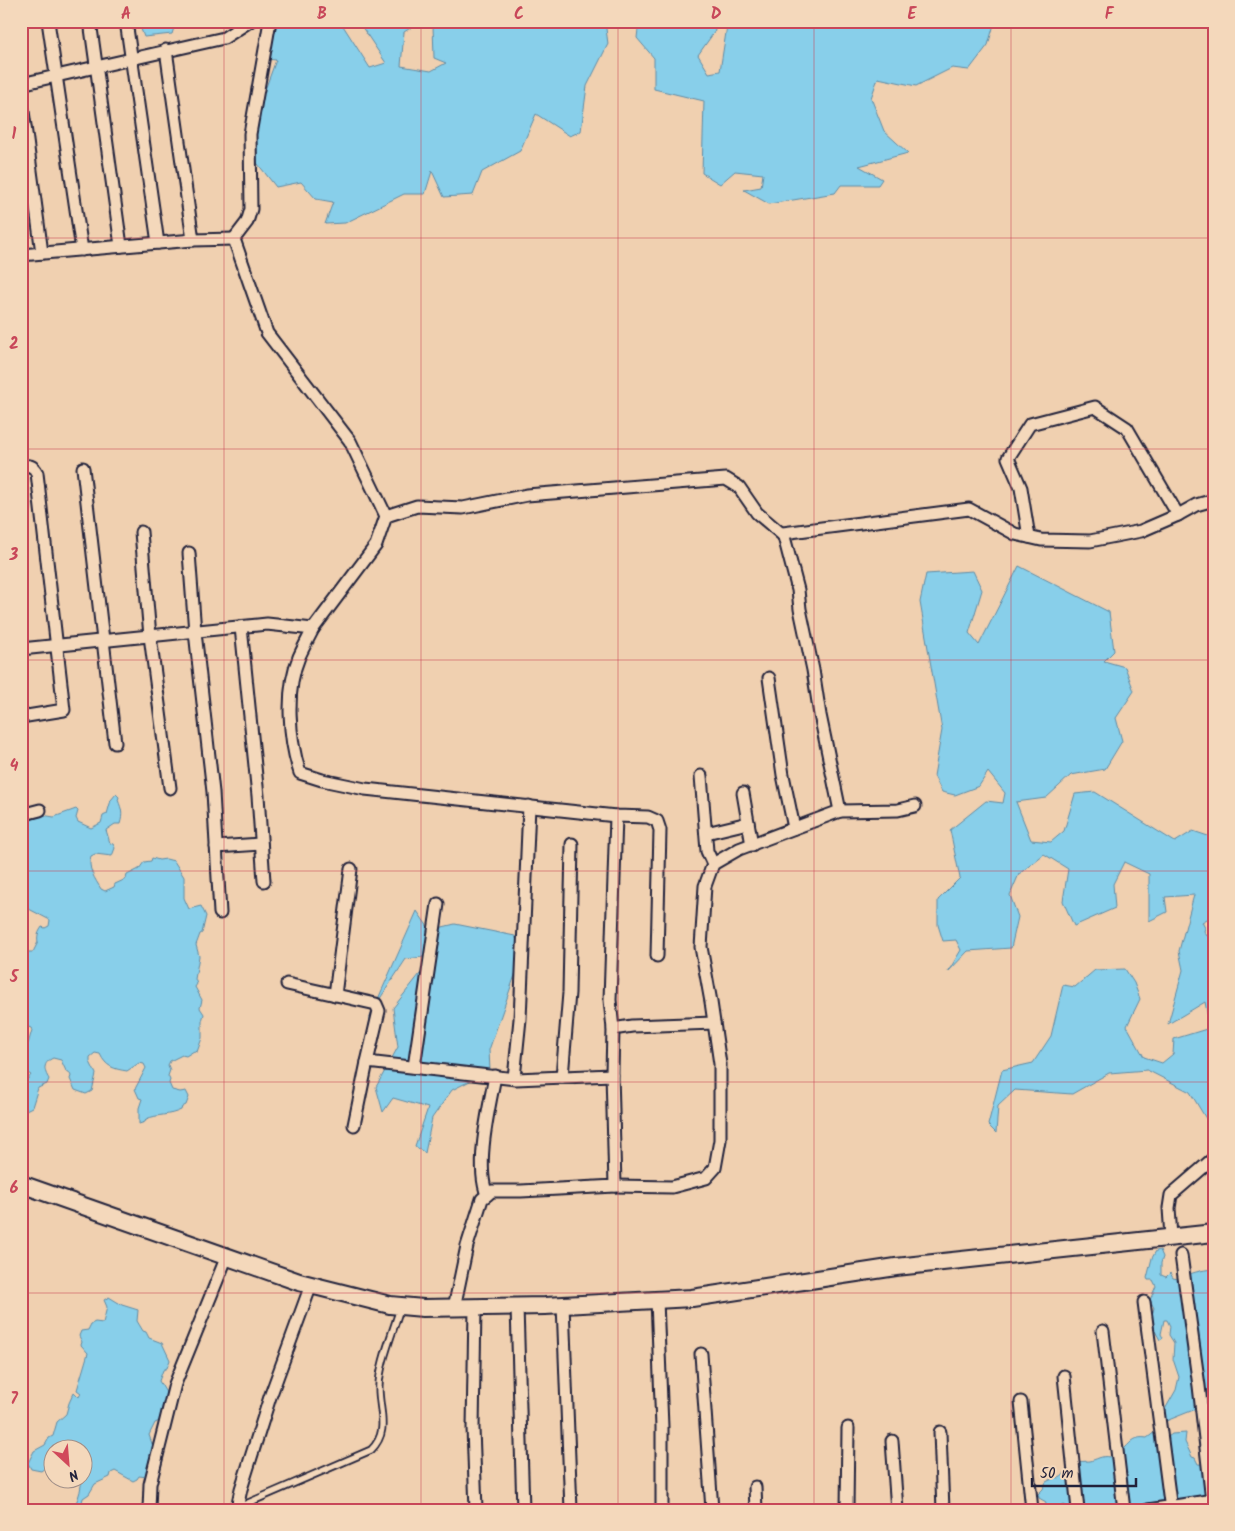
<svg xmlns="http://www.w3.org/2000/svg" width="1235" height="1531" viewBox="0 0 1235 1531" font-family="Kalam,sans-serif">
<rect width="100%" height="100%" fill="#f0d0b0"/>
<filter id="ink" filterUnits="userSpaceOnUse"><feTurbulence type="fractalNoise" baseFrequency=".02" numOctaves="2"/><feDisplacementMap in="SourceGraphic" scale="10" xChannelSelector="R" yChannelSelector="G"/><feConvolveMatrix kernelMatrix="1 2 1 2 8 2 1 2 1" color-interpolation-filters="sRGB"/></filter>
<g filter="url(#ink)">
<g fill="#88cfea" stroke="#5f8aa4" fill-rule="evenodd">
<path d="M138 21H176L172 34 144 37Z"/>
<path d="M275 21H340L370 68 386 63 358 21H605L608 44 587 86 581 131 570 136 536 114 520 151 482 172 473 195 444 197 432 171 425 194H404L345 223 325 224 333 202 316 199 301 182 276 187 254 159 256 114 276 60 266 59ZM420 22 433 25 434 58 446 63 431 71 401 66 404 32Z"/>
<path d="M639 21H712L715 31 698 55 709 73 720 71 727 26 736 21H995L988 45 969 70 952 68 916 86 878 78 871 98 884 131 908 153 859 166 882 179 878 185H841L835 193 769 204 744 190 761 187 763 174 735 171 720 184 702 173 704 101 654 89V58L637 38Z"/>
<path d="M1019 566 1109 612 1114 651 1104 661 1125 667 1134 691 1116 718 1122 741 1105 769 1071 775 1046 798 1016 802 1031 840 1051 842 1064 831 1075 794 1095 792 1175 842 1193 831 1214 838V915L1202 922 1205 928 1204 931 1207 936H1214V1132L1190 1092 1147 1070 1109 1073 1072 1094 1015 1090 998 1106 996 1133 988 1125 1002 1070 1033 1063 1051 1036 1063 985 1075 987 1095 970 1125 969 1134 983 1140 999 1127 1026 1144 1057 1162 1063 1173 1054 1174 1039 1210 1028 1205 1002 1168 1024 1183 970 1179 951 1194 895 1165 897 1167 912 1149 921V874L1124 862 1113 884 1115 908 1074 926 1063 901 1068 869 1044 854 1019 874 1010 895 1018 917 1011 948 968 951 948 972 961 950 956 940 943 941 938 925V900L960 878 950 830 986 801 1003 803 1005 793 988 772 979 786 955 795 942 792 934 776 942 730 920 602 926 574 973 571 982 590 969 633 979 645Z"/>
<path d="M116 794 119 797 118 800C122 810 123 814 120 824H115L106 830 110 843 113 844 115 848 112 856 95 854 91 856C87 868 95 879 101 889L105 891 114 887 115 884 126 879 127 875 139 869 144 862 151 861 152 858 159 860 166 859 174 861 184 877V898L189 909 201 906 206 916 202 933 200 934 196 945 199 956 195 979 197 984 195 987 202 1000 200 1008 204 1014 202 1021V1038L197 1052 194 1051 186 1056 182 1055 170 1061 168 1065 170 1070 168 1076 170 1080 169 1083 172 1090 180 1092 186 1091 189 1097 186 1105 182 1107 181 1110C169 1116 158 1114 146 1119L145 1122 139 1124V1108L142 1099 139 1098 135 1089 146 1068 144 1064 139 1063 127 1071C114 1069 106 1067 100 1054L95 1053 90 1057V1062L96 1074 92 1091 86 1094 75 1090 70 1079 71 1076 69 1072 66 1071 61 1060 53 1058C42 1063 44 1071 49 1079L47 1084 38 1088 32 1107 24 1111 21 1110V1082L24 1080H27L31 1075 21 1069V1047L28 1044 32 1030 31 1028 21 1024V978L25 971 23 967 28 952H33L38 942C37 936 38 933 42 927L45 928 49 926 50 920 27 908H21V849L23 844 21 841V830L27 827 29 821 42 815 54 817 76 809 78 811 76 818 78 822 91 828 101 823 103 816 107 814 111 800Z"/>
<path d="M417 911 430 930 455 924 515 936 523 952 489 1050 490 1071 452 1090 432 1118 425 1153 415 1146 428 1108 393 1098 383 1112 376 1087 398 1047 393 1008 427 965 423 957 406 959 379 1000 367 1042 370 1017Z"/>
<path d="M1160 1250 1163 1257 1161 1263V1275L1166 1277 1170 1273 1173 1278 1178 1279C1190 1273 1201 1270 1214 1269V1412L1196 1409 1166 1421 1160 1418 1176 1390 1179 1377 1173 1359 1174 1343 1169 1335 1170 1326 1167 1320H1164L1161 1334 1163 1338 1160 1340 1155 1331 1148 1329 1154 1308 1150 1300 1156 1286 1153 1280H1148L1147 1278 1152 1258 1156 1251Z"/>
<path d="M109 1297 122 1305 138 1310 137 1321 143 1331 146 1332 149 1338 162 1343 170 1360 167 1368 163 1370 159 1381 170 1399 168 1417 155 1423 149 1435 156 1455 147 1477 139 1476 137 1479 133 1481 115 1471 111 1473 110 1477 95 1484 89 1494 83 1498 80 1510H77L75 1505C84 1488 82 1468 82 1448H52V1465H49L41 1471 31 1469 28 1463 34 1451 45 1445 49 1438 53 1436 57 1422 66 1414 69 1403 74 1392 79 1397 81 1393 77 1390 88 1353 81 1345 82 1342 79 1336 81 1331 88 1330 91 1324 95 1322 103 1323 107 1307 104 1300Z"/>
<path d="M1155 1432 1160 1433 1164 1440 1172 1434 1186 1433 1185 1442 1192 1457 1195 1458 1198 1464 1214 1465V1510H1073L1064 1505 1058 1508 1057 1510H1045L1046 1502 1039 1498 1038 1494 1043 1489 1046 1482 1056 1477 1059 1478C1066 1475 1065 1470 1069 1466 1076 1460 1082 1462 1089 1461 1096 1460 1102 1455 1109 1457 1114 1454 1121 1452 1125 1448 1132 1441 1135 1436 1147 1438Z"/>
</g>
<g fill="none" stroke-linecap="round" stroke-linejoin="round">
<g stroke="#22223b" stroke-width="9">
<path id="lane" d="M232 1510 371 1450C390 1431 379 1412 379 1388 378 1368 394 1329 400 1308"/>
</g>
<g stroke="#22223b" stroke-width="15">
<g id="street">
<path d="M48 21 82 250"/>
<path d="M90 21 121 246"/>
<path d="M126 21 158 243"/>
<path d="M270 21 250 134 251 209 247 222 234 239 267 333 350 441 386 516 376 545 313 629"/>
<path d="M166 50 193 240"/>
<path d="M21 84 224 38 250 21"/>
<path d="M21 96 42 253"/>
<path d="M21 255 193 240 234 239"/>
<path d="M21 466C29 465 33 465 37 473L64 710 21 717"/>
<path d="M83 468 115 743"/>
<path d="M386 516 417 506 463 508 527 495 726 479 739 487 757 513 784 536"/>
<path d="M141 532 150 636 170 788"/>
<path d="M1029 537 1021 488 1008 458 1030 424 1095 407 1127 428 1178 515"/>
<path d="M189 553 195 632 213 792 220 913"/>
<path d="M241 627 258 796 264 881"/>
<path d="M21 649 267 624 313 629C308 639 303 648 299 657 285 690 289 740 300 773L322 780 365 789 616 816 648 817 657 821 660 830 657 956"/>
<path d="M769 678 783 775 794 828"/>
<path d="M701 776 707 851 713 864"/>
<path d="M743 793 752 845"/>
<path d="M840 811 898 810 915 806"/>
<path d="M21 815 40 810"/>
<path d="M706 833 748 823"/>
<path d="M216 847 261 844"/>
<path d="M287 984 376 1004 379 1011 367 1062"/>
<path d="M335 995 351 869"/>
<path d="M613 1029 632 1026 714 1023"/>
<path d="M414 1067 438 904"/>
<path d="M562 1077 569 993 572 844"/>
<path d="M514 1078 520 1019 529 806"/>
<path d="M354 1125 367 1062 516 1079 612 1075"/>
<path d="M615 1186 672 1187 706 1178 715 1168 720 1140V1064L711 1002 701 947 705 886 713 864 739 849 840 811 820 715 813 670 800 609 798 590 783 533 969 509 1015 534 1041 540 1090 541 1141 531 1178 515 1196 505 1214 500"/>
<path d="M487 1195C475 1164 489 1109 495 1076"/>
<path d="M1171 1237 1169 1208 1171 1195 1214 1158"/>
<path d="M1181 1255 1199 1386 1213 1510"/>
<path d="M657 1300 662 1427V1510"/>
<path d="M1144 1302 1171 1510"/>
<path d="M563 1305 571 1510"/>
<path d="M517 1307 523 1510"/>
<path d="M454 1308 467 1246 482 1199 492 1191H521L615 1186 612 1073 613 1029 610 1000 616 816"/>
<path d="M475 1308 473 1428 476 1510"/>
<path d="M1103 1331 1124 1510"/>
<path d="M701 1354 712 1510"/>
<path d="M1064 1376 1078 1510"/>
<path d="M1021 1402 1032 1510"/>
<path d="M940 1432 943 1510"/>
<path d="M892 1441 897 1510"/>
<path d="M755 1487 756 1510"/>
<path d="M237 1508 241 1489 270 1397 311 1285"/>
<path d="M149 1510 150 1484 175 1384 227 1256"/>
<path d="M847 1510 848 1428"/>
<path d="M1148 1510 1214 1500"/>
</g>
</g>
<g stroke="#22223b" stroke-width="20">
<path id="secondary" d="M21 1184 299 1282 390 1305 423 1308 545 1306 692 1298 896 1267 1214 1233"/>
</g>
<use href="#lane" stroke="#f4d8bb" stroke-width="5.5"/>
<use href="#street" stroke="#f4d8bb" stroke-width="11"/>
<use href="#secondary" stroke="#f4d8bb" stroke-width="16"/>
</g>
</g>
<path fill="none" stroke="#c84759" stroke-width="1" stroke-opacity="0.55" d="M224 21V1510M421 21V1510M618 21V1510M814 21V1510M1011 21V1510M21 238H1214M21 449H1214M21 660H1214M21 871H1214M21 1082H1214M21 1293H1214"/>
<rect width="1235" height="1531" fill="none" stroke="#f4d8bb" stroke-width="55"/>
<g transform="translate(68 1464) rotate(154)"><circle r="24" fill="#f4d8bb" stroke="#a08f88"/>
<path d="M0-4L9 19L0 12L-9 19Z" fill="#d1495b"/>
<text y="-8" font-size="14" font-weight="bold" text-anchor="middle" fill="#22223b">N</text>
</g>
<path d="M1032 1478v8h104v-8" fill="none" stroke="#22223b" stroke-width="2.5"/>
<text x="1040" y="1478" font-size="15" fill="#22223b" stroke="#f4d8bb" stroke-width="4" paint-order="stroke">50 m</text>
<rect x="28" y="28" width="1180" height="1476" fill="none" stroke="#c84759" stroke-width="2"/>
<g font-size="16" text-anchor="middle" font-weight="bold" fill="#c84759">
<text x="126" y="19">A</text>
<text x="322" y="19">B</text>
<text x="519" y="19">C</text>
<text x="716" y="19">D</text>
<text x="912" y="19">E</text>
<text x="1109" y="19">F</text>
<text x="14" y="139">1</text>
<text x="14" y="349">2</text>
<text x="14" y="560">3</text>
<text x="14" y="771">4</text>
<text x="14" y="982">5</text>
<text x="14" y="1193">6</text>
<text x="14" y="1404">7</text>
</g>
</svg>
